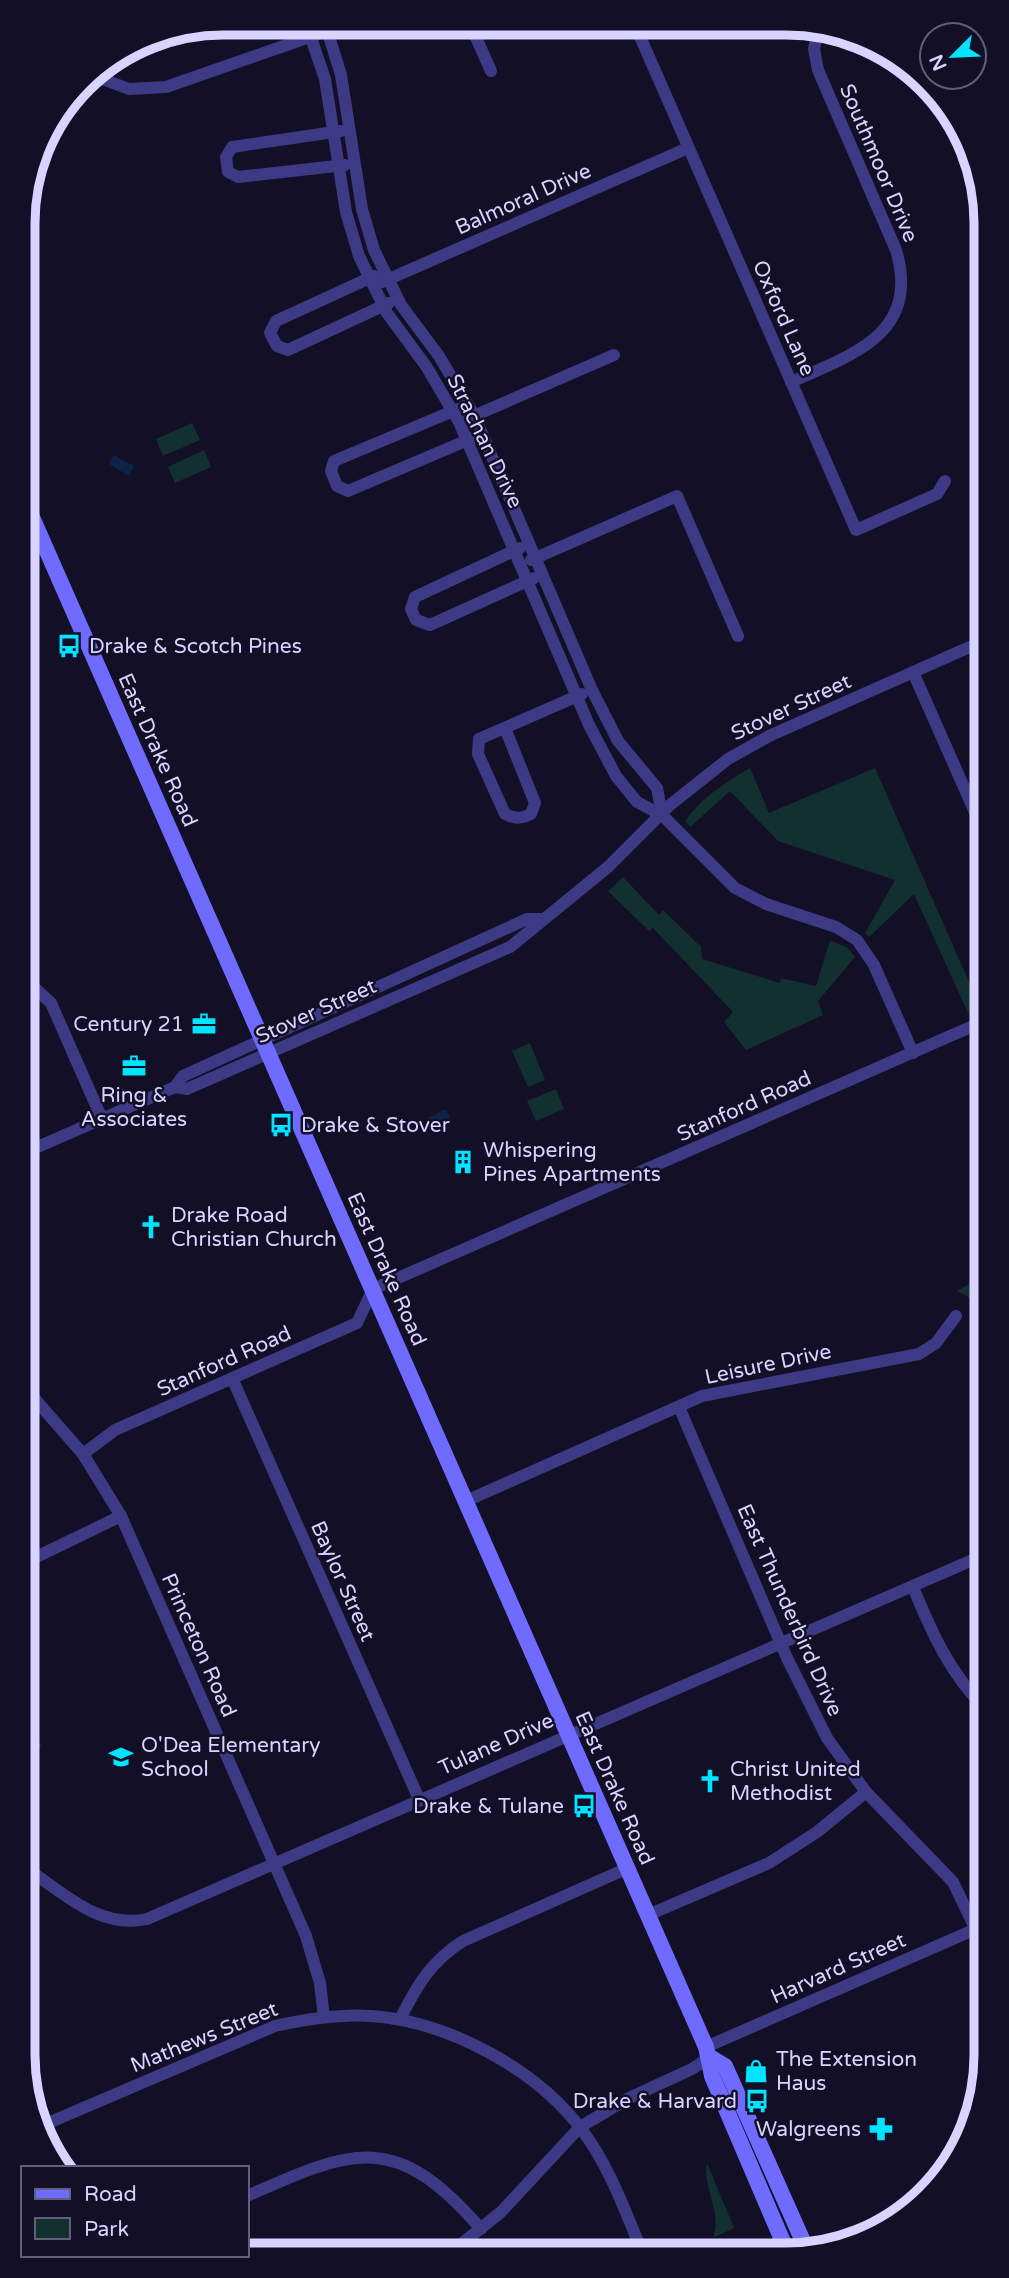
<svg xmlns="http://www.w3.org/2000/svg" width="1009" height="2278" viewBox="0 0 1009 2278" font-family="'Varela Round',sans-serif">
<rect width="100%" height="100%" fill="#130f26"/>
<g fill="#12302f">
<path d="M192 423 200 440 163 456 156 439Z"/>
<path d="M204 450 211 467 175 483 168 467Z"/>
<path d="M750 768 769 813 875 768 980 1007 968 1013 914 894 869 937 865 933 895 880 778 841 730 791 690 827 685 821C701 798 726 782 750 768Z"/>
<path d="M623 877 659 915 663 910 701 947 702 959 780 983 781 978 816 986 830 940 848 948 855 957 818 1001 823 1015 746 1050 724 1022 733 1012 653 928 649 931 608 891Z"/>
<path d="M530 1043 545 1080 528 1087 512 1051Z"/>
<path d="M556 1089 564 1109 536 1121 527 1101Z"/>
<path d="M983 1276V1310L979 1311 967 1296 957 1291Z"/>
<path d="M28 1718 41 1746 28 1761Z"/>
<path d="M707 2163 734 2228 713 2238C723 2212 702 2190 707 2163Z"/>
</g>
<g fill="#0c2248">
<path d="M114 455 134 466 129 476 109 464Z"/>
<path d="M446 1109 451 1120 431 1128 427 1118Z"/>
</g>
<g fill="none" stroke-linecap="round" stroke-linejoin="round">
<g stroke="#3d3a85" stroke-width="12">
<path d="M306 23 325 79 346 212 359 256 387 313 426 366 459 422 589 725 616 776 637 802 662 815 735 888 766 904 836 927 857 940 874 965 913 1053"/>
<path d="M325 23 341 75 362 209 374 250 401 305 439 356 474 415 592 690 618 741 657 788 662 815"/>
<path d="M470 24 491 71"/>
<path d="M635 25 856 530 937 494 945 481"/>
<path d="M89 74 129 89 166 87 347 24"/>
<path d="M341 131 232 147 226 157 228 172 238 177 345 165"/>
<path d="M374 276 276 321 270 333 277 346 288 350 389 303"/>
<path d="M382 282 688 148"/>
<path d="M791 382C852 355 921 334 896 250L818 70 814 49 819 26"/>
<path d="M458 409 334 461 331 471 337 486 348 491 475 437"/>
<path d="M469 418 614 355"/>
<path d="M520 548 415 597 411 609 416 620 430 625 534 578"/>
<path d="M531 560 677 496 738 636"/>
<path d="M913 672 982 828"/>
<path d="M505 728 535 803 531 814C521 819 515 819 505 814L478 754 479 739 582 694"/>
<path d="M26 989 37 990 51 1003 102 1119"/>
<path d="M175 1087 187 1089 510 947 608 867 670 805 728 759 769 736 981 642"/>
<path d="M26 1152 175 1087 183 1076 527 919H541"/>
<path d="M232 1378 419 1799"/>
<path d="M27 1390 83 1454 121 1516 306 1936 320 1983 324 2017"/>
<path d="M679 1407 787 1658 827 1738 866 1792 953 1882 985 1949"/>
<path d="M83 1454 115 1430 357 1323 373 1289 982 1022"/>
<path d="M466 1501 702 1396 919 1354 936 1343 956 1316"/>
<path d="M28 1561 121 1516"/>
<path d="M913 1587C931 1631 950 1674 985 1708"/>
<path d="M29 1870C66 1895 100 1929 147 1919L984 1555"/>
<path d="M648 1915 769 1863 817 1832 866 1792"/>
<path d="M400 2019C417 1986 430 1962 463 1941L628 1868"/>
<path d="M706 2047 985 1925"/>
<path d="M41 2126 275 2026C307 2019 338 2014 371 2016 446 2021 536 2068 582 2130 609 2166 624 2208 641 2249"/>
<path d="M247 2196C355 2148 396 2131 481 2229"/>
<path d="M904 2204 922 2196"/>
<path d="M454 2250 501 2212 580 2127 629 2098 692 2069 710 2057"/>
</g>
<g stroke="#6f6bff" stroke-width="16">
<path d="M24 499 706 2047 712 2076 786 2249"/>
<path d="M710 2057 725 2066 806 2248"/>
</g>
</g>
<defs>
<g id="bus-bare" transform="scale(1.89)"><path d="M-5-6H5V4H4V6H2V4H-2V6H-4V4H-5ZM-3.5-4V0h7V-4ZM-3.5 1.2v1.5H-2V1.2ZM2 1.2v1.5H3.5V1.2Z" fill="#00e5ff" stroke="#130f26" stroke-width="2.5" paint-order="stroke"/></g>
<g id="office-bare" transform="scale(1.89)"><path d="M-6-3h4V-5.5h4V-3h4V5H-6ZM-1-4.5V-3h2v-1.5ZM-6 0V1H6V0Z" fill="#00e5ff" stroke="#130f26" stroke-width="2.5" paint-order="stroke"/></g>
<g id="building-bare" transform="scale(1.89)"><path d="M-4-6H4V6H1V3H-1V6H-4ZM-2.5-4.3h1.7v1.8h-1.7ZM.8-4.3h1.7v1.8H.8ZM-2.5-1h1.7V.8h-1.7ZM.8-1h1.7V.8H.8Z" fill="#00e5ff" stroke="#130f26" stroke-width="2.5" paint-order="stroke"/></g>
<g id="church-bare" transform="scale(1.89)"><path d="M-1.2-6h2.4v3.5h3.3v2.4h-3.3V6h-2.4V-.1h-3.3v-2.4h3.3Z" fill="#00e5ff" stroke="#130f26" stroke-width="2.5" paint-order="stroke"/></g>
<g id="school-bare" transform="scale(1.89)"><path d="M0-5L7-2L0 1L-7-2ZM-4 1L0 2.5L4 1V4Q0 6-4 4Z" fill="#00e5ff" stroke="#130f26" stroke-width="2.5" paint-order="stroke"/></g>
<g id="shop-bare" transform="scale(1.89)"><path d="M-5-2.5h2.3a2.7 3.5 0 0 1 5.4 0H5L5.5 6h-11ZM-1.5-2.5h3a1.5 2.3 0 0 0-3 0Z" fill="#00e5ff" stroke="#130f26" stroke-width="2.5" paint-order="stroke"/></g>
<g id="pharmacy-bare" transform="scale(1.89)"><path d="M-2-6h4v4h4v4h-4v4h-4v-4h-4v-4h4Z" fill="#00e5ff" stroke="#130f26" stroke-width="2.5" paint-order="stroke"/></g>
</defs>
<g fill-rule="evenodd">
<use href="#bus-bare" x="69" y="646"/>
<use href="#office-bare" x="204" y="1024"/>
<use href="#office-bare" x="134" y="1066"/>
<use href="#bus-bare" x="281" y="1125"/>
<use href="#building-bare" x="463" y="1162"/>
<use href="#church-bare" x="151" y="1227"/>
<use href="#school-bare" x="121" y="1757"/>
<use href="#church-bare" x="710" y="1781"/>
<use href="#bus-bare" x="584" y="1806"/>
<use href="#shop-bare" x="756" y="2071"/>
<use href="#bus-bare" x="757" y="2101"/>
<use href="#pharmacy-bare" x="881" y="2129"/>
</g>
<g text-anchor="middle" stroke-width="5" stroke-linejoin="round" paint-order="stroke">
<g font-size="21" fill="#d9d4ff" stroke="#130f26">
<text transform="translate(879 163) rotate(67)" y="7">Southmoor Drive</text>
<text transform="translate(523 199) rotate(-24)" y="7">Balmoral Drive</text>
<text transform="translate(784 318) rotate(66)" y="7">Oxford Lane</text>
<text transform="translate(485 441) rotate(64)" y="7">Strachan Drive</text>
<text transform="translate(791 707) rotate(-25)" y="7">Stover Street</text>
<text transform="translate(158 750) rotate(66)" y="7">East Drake Road</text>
<text transform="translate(316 1011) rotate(-24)" y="7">Stover Street</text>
<text transform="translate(744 1106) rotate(-24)" y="7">Stanford Road</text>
<text transform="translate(387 1269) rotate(66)" y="7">East Drake Road</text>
<text transform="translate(224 1361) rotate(-24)" y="7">Stanford Road</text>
<text transform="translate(768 1364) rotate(-12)" y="7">Leisure Drive</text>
<text transform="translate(343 1581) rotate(66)" y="7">Baylor Street</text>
<text transform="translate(790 1610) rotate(66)" y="7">East Thunderbird Drive</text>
<text transform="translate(199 1645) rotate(66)" y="7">Princeton Road</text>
<text transform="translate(496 1744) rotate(-24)" y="7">Tulane Drive</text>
<text transform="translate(615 1788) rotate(66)" y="7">East Drake Road</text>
<text transform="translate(838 1968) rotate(-24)" y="7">Harvard Street</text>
<text transform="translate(204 2037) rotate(-22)" y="7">Mathews Street</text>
</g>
<g font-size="21" fill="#d9d4ff" stroke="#130f26" text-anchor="start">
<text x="89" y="653">Drake &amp; Scotch Pines</text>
<text x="184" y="1031" text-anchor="end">Century 21</text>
<text x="134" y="1102" text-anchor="middle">Ring &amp;<tspan x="134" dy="24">Associates</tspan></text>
<text x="301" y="1132">Drake &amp; Stover</text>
<text x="483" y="1157">Whispering<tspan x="483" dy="24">Pines Apartments</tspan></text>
<text x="171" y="1222">Drake Road<tspan x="171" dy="24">Christian Church</tspan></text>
<text x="141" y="1752">O'Dea Elementary<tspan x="141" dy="24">School</tspan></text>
<text x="730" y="1776">Christ United<tspan x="730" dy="24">Methodist</tspan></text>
<text x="564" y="1813" text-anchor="end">Drake &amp; Tulane</text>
<text x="776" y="2066">The Extension<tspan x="776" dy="24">Haus</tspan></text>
<text x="737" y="2108" text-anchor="end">Drake &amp; Harvard</text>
<text x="861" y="2136" text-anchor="end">Walgreens</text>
</g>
</g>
<path d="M0 0H1009V2278H0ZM223 35H786A188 188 0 0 1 974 223V2055A188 188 0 0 1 786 2243H223A188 188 0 0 1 35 2055V223A188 188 0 0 1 223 35Z" fill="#130f26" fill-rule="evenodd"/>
<path fill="none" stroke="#d9d4ff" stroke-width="9" d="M223 35H786A188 188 0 0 1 974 223V2055A188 188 0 0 1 786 2243H223A188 188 0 0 1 35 2055V223A188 188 0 0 1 223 35Z"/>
<rect x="21" y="2166" width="228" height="91" fill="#130f26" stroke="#625e7d" stroke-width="2"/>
<rect x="35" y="2189" width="35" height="10" fill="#6f6bff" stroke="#625e7d" stroke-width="2"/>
<text x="84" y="2201" font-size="21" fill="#d9d4ff">Road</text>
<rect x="35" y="2218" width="35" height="21" fill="#12302f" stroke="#625e7d" stroke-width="2"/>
<text x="84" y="2236" font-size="21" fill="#d9d4ff">Park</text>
<g transform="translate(953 56) rotate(246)"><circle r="33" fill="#130f26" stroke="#625e7d" stroke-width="2"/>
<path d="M0-5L12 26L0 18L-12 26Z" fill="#00e5ff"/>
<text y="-10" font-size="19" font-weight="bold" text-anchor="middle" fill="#d9d4ff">N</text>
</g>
</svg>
